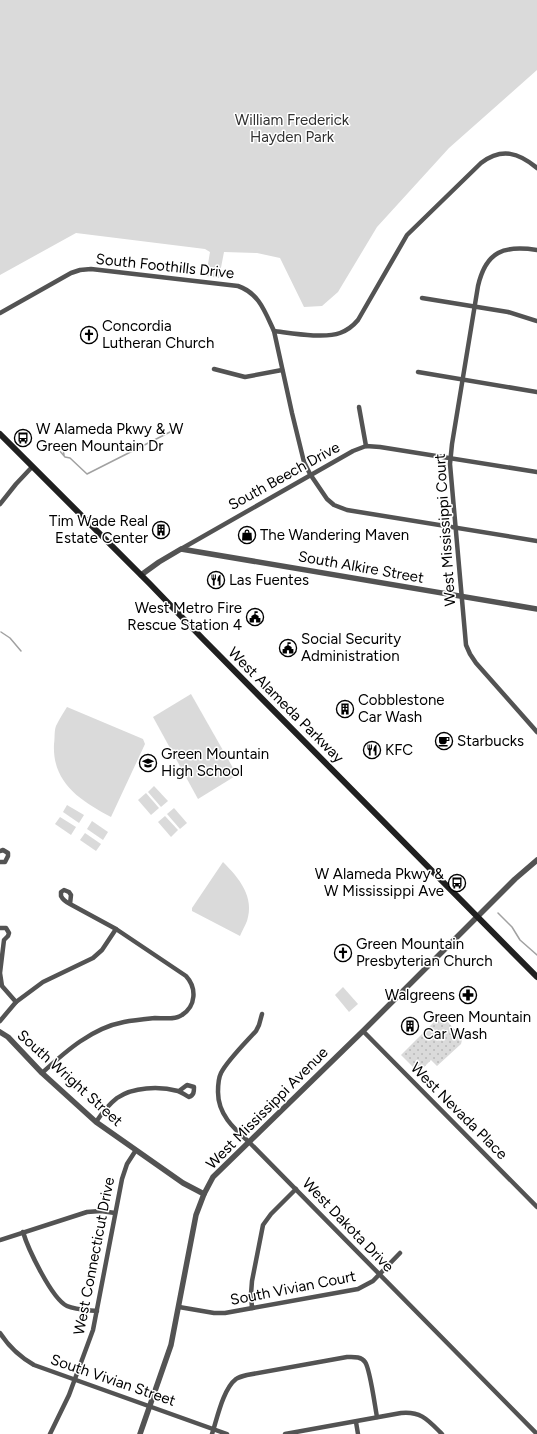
<svg xmlns="http://www.w3.org/2000/svg" width="537" height="1434" viewBox="0 0 537 1434" font-family="Figtree,sans-serif">
<defs>
<pattern id="grass-dots" width="8" height="8" patternUnits="userSpaceOnUse"><rect width="8" height="8" fill="#dadada"/><path d="M2 2h.1M6 6h.1" fill="none" stroke="#b9b9b9" stroke-width="1.8" stroke-linecap="round"/></pattern>
</defs>
<rect width="100%" height="100%" fill="#fff"/>
<path fill="url(#grass-dots)" d="M442 1016 461 1036 462 1040 461 1044 437 1066 431 1060 421 1070 428 1078 426 1080 401 1055 439 1017Z"/>
<g fill="#dadada">
<path d="M0 0H537V70L449 148 377 227 338 292 322 306 304 307 280 258 257 253 224 252 219 278 206 276 210 252 205 249 76 233 0 275Z"/>
<path d="M191 694 237 775 198 799 153 717Z"/>
<path d="M67 707 143 739 145 744 111 817C81 801 52 783 54 744 55 739 54 731 56 726 59 720 63 713 67 707Z"/>
<path d="M154 786 168 801 161 807 148 792Z"/>
<path d="M146 793 159 808 151 815 138 800Z"/>
<path d="M67 805 84 815 79 823 63 812Z"/>
<path d="M174 808 187 823 180 829 167 814Z"/>
<path d="M165 816 178 830 171 837 158 822Z"/>
<path d="M60 817 76 827 71 835 55 824Z"/>
<path d="M92 821 108 832 103 840 87 829Z"/>
<path d="M85 833 101 844 96 851 80 840Z"/>
<path d="M223 862C239 878 255 897 247 921 245 926 242 931 240 936L192 911V908Z"/>
<path d="M343 987 358 1004 349 1012 335 995Z"/>
</g>
<g fill="none" stroke-linecap="round" stroke-linejoin="round">
<g stroke="#a1a1a1" stroke-width="1.5">
<path d="M63 449 64 455"/>
<path d="M59 450 65 457 70 458 87 474 176 429"/>
<path d="M1 632 10 638 21 651"/>
<path d="M498 913 512 927 520 940 537 955"/>
</g>
<g stroke="#535353" stroke-width="4.5">
<path d="M537 250C504 245 486 251 478 286L452 444 450 464 466 645 470 654 476 663 537 732"/>
<path d="M422 298 508 312 537 321"/>
<path d="M0 313 71 273 80 270 91 269 238 286C259 293 265 312 274 331 291 333 324 339 340 333 348 330 353 326 358 320L407 235 481 163C502 147 519 153 537 168"/>
<path d="M274 331 292 413 304 462 310 474 327 499 334 505 347 510 537 541"/>
<path d="M214 369 245 377 282 370"/>
<path d="M418 372 537 392"/>
<path d="M359 407 366 446"/>
<path d="M0 504 16 484 32 467"/>
<path d="M181 549 353 451 366 446 380 447 537 472"/>
<path d="M0 851 3 850 8 853V856L5 862H0"/>
<path d="M0 928H6L9 933 8 936 4 940 0 973 2 986 16 1002"/>
<path d="M262 1014 259 1025 256 1031C246 1042 227 1061 221 1073 218 1079 218 1086 218 1092 218 1114 233 1128 249 1142L537 1434"/>
<path d="M0 1021 16 1002 43 982 93 958 102 950 116 929"/>
<path d="M363 1031 537 1207"/>
<path d="M42 1073C66 1051 92 1028 124 1022 134 1020 145 1019 155 1018 163 1018 175 1020 182 1015 196 1006 197 988 186 976L116 929 70 904C66 902 63 900 61 896V892L64 890 69 892 71 895 70 904"/>
<path d="M96 1122C102 1113 108 1105 117 1098 133 1087 159 1086 178 1091 181 1092 185 1095 189 1097 194 1095 194 1092 194 1087L187 1085 179 1091"/>
<path d="M23 1232C28 1249 52 1299 67 1306 76 1310 88 1310 97 1311"/>
<path d="M0 1240 87 1212 101 1211 115 1213"/>
<path d="M179 1307 214 1313H225L358 1289 373 1281 400 1253"/>
<path d="M252 1308 251 1294 252 1281 263 1225 271 1214 296 1189"/>
<path d="M0 1333C9 1347 20 1357 34 1365L227 1434"/>
<path d="M356 1422 358 1434"/>
<path d="M50 1434 69 1395 93 1330 122 1179 127 1164 136 1150"/>
<path d="M212 1434C217 1419 223 1389 236 1379 239 1377 243 1376 247 1375L347 1357C353 1357 361 1356 365 1362 370 1368 375 1407 377 1417"/>
<path d="M285 1434 401 1413C421 1411 428 1420 442 1434"/>
</g>
<g stroke="#535353" stroke-width="5.5">
<path d="M141 575 159 562 181 549 537 609"/>
<path d="M0 1032 8 1037 42 1073 96 1122 183 1183 204 1194"/>
<path d="M140 1434 171 1345 196 1215 204 1194 213 1177 363 1031 515 879 537 860"/>
</g>
<path stroke="#202020" stroke-width="6" d="M0 434 149 583 203 639 537 977"/>
</g>
<defs>
<g id="church-ring" transform="scale(0.9)"><circle r="9.5" fill="#fff" stroke="#000" stroke-width="1.5"/><path d="M-1.2-6h2.4v3.5h3.3v2.4h-3.3V6h-2.4V-.1h-3.3v-2.4h3.3Z" fill="#000"/></g>
<g id="bus-ring" transform="scale(0.9)"><circle r="9.5" fill="#fff" stroke="#000" stroke-width="1.5"/><path d="M-5-6H5V4H4V6H2V4H-2V6H-4V4H-5ZM-3.5-4V0h7V-4ZM-3.5 1.2v1.5H-2V1.2ZM2 1.2v1.5H3.5V1.2Z" fill="#000"/></g>
<g id="building-ring" transform="scale(0.9)"><circle r="9.5" fill="#fff" stroke="#000" stroke-width="1.5"/><path d="M-4-6H4V6H1V3H-1V6H-4ZM-2.5-4.3h1.7v1.8h-1.7ZM.8-4.3h1.7v1.8H.8ZM-2.5-1h1.7V.8h-1.7ZM.8-1h1.7V.8H.8Z" fill="#000"/></g>
<g id="shop-ring" transform="scale(0.9)"><circle r="9.5" fill="#fff" stroke="#000" stroke-width="1.5"/><path d="M-5-2.5h2.3a2.7 3.5 0 0 1 5.4 0H5L5.5 6h-11ZM-1.5-2.5h3a1.5 2.3 0 0 0-3 0Z" fill="#000"/></g>
<g id="restaurant-ring" transform="scale(0.9)"><circle r="9.5" fill="#fff" stroke="#000" stroke-width="1.5"/><path d="M-5-6h1v4h1v-4h1v4h1v-4h1v5L-1.5 .5V6h-2V.5L-5-1ZM5-6V6H3V1.5H1.5Q1.5-4 5-6Z" fill="#000"/></g>
<g id="civic-ring" transform="scale(0.9)"><circle r="9.5" fill="#fff" stroke="#000" stroke-width="1.5"/><path d="M-.6-6.5H3V-4.5H.6V-3L4-1V1h2V6H-6V1h2V-1L-.6-3ZM-1.2 2.5V6h2.4V2.5Z" fill="#000"/></g>
<g id="cafe-ring" transform="scale(0.9)"><circle r="9.5" fill="#fff" stroke="#000" stroke-width="1.5"/><path d="M-5.5-4.5H6V0H3Q3 3.5 0 3.5H-2.5Q-5.5 3.5-5.5 0ZM3-3.2v2h1.7v-2ZM-6 4.5H4V6H-6Z" fill="#000"/></g>
<g id="school-ring" transform="scale(0.9)"><circle r="9.5" fill="#fff" stroke="#000" stroke-width="1.5"/><path d="M0-5L7-2L0 1L-7-2ZM-4 1L0 2.5L4 1V4Q0 6-4 4Z" fill="#000"/></g>
<g id="pharmacy-ring" transform="scale(0.9)"><circle r="9.5" fill="#fff" stroke="#000" stroke-width="1.5"/><path d="M-2-6h4v4h4v4h-4v4h-4v-4h-4v-4h4Z" fill="#000"/></g>
</defs>
<g fill-rule="evenodd">
<use href="#church-ring" x="89" y="335"/>
<use href="#bus-ring" x="23" y="438"/>
<use href="#building-ring" x="161" y="530"/>
<use href="#shop-ring" x="247" y="535"/>
<use href="#restaurant-ring" x="216" y="580"/>
<use href="#civic-ring" x="255" y="617"/>
<use href="#civic-ring" x="288" y="648"/>
<use href="#building-ring" x="345" y="709"/>
<use href="#cafe-ring" x="444" y="741"/>
<use href="#restaurant-ring" x="372" y="750"/>
<use href="#school-ring" x="148" y="763"/>
<use href="#bus-ring" x="457" y="883"/>
<use href="#church-ring" x="343" y="953"/>
<use href="#pharmacy-ring" x="468" y="995"/>
<use href="#building-ring" x="410" y="1026"/>
</g>
<g text-anchor="middle" stroke-width="3" stroke-linejoin="round" paint-order="stroke">
<g font-size="15" fill="#313131" stroke="#fff">
<text x="292" y="125">William Frederick<tspan x="292" dy="17">Hayden Park</tspan></text>
</g>
<g font-size="15" fill="#000" stroke="#fff">
<text transform="translate(165 266) rotate(6)" y="5">South Foothills Drive</text>
<text transform="translate(284 476) rotate(-29)" y="5">South Beech Drive</text>
<text transform="translate(445 530) rotate(-94)" y="5">West Mississippi Court</text>
<text transform="translate(361 567) rotate(10)" y="5">South Alkire Street</text>
<text transform="translate(286 705) rotate(45)" y="5">West Alameda Parkway</text>
<text transform="translate(70 1078) rotate(42)" y="5">South Wright Street</text>
<text transform="translate(267 1108) rotate(-45)" y="5">West Mississippi Avenue</text>
<text transform="translate(459 1111) rotate(45)" y="5">West Nevada Place</text>
<text transform="translate(348 1225) rotate(46)" y="5">West Dakota Drive</text>
<text transform="translate(94 1256) rotate(-79)" y="5">West Connecticut Drive</text>
<text transform="translate(293 1288) rotate(-11)" y="5">South Vivian Court</text>
<text transform="translate(113 1380) rotate(19)" y="5">South Vivian Street</text>
</g>
<g font-size="15" fill="#000" stroke="#fff" text-anchor="start">
<text x="102" y="331">Concordia<tspan x="102" dy="17">Lutheran Church</tspan></text>
<text x="36" y="434">W Alameda Pkwy &amp; W<tspan x="36" dy="17">Green Mountain Dr</tspan></text>
<text x="148" y="526" text-anchor="end">Tim Wade Real<tspan x="148" dy="17">Estate Center</tspan></text>
<text x="260" y="540">The Wandering Maven</text>
<text x="229" y="585">Las Fuentes</text>
<text x="242" y="613" text-anchor="end">West Metro Fire<tspan x="242" dy="17">Rescue Station 4</tspan></text>
<text x="301" y="644">Social Security<tspan x="301" dy="17">Administration</tspan></text>
<text x="358" y="705">Cobblestone<tspan x="358" dy="17">Car Wash</tspan></text>
<text x="457" y="746">Starbucks</text>
<text x="385" y="755">KFC</text>
<text x="161" y="759">Green Mountain<tspan x="161" dy="17">High School</tspan></text>
<text x="444" y="879" text-anchor="end">W Alameda Pkwy &amp;<tspan x="444" dy="17">W Mississippi Ave</tspan></text>
<text x="356" y="949">Green Mountain<tspan x="356" dy="17">Presbyterian Church</tspan></text>
<text x="455" y="1000" text-anchor="end">Walgreens</text>
<text x="423" y="1022">Green Mountain<tspan x="423" dy="17">Car Wash</tspan></text>
</g>
</g>
</svg>
